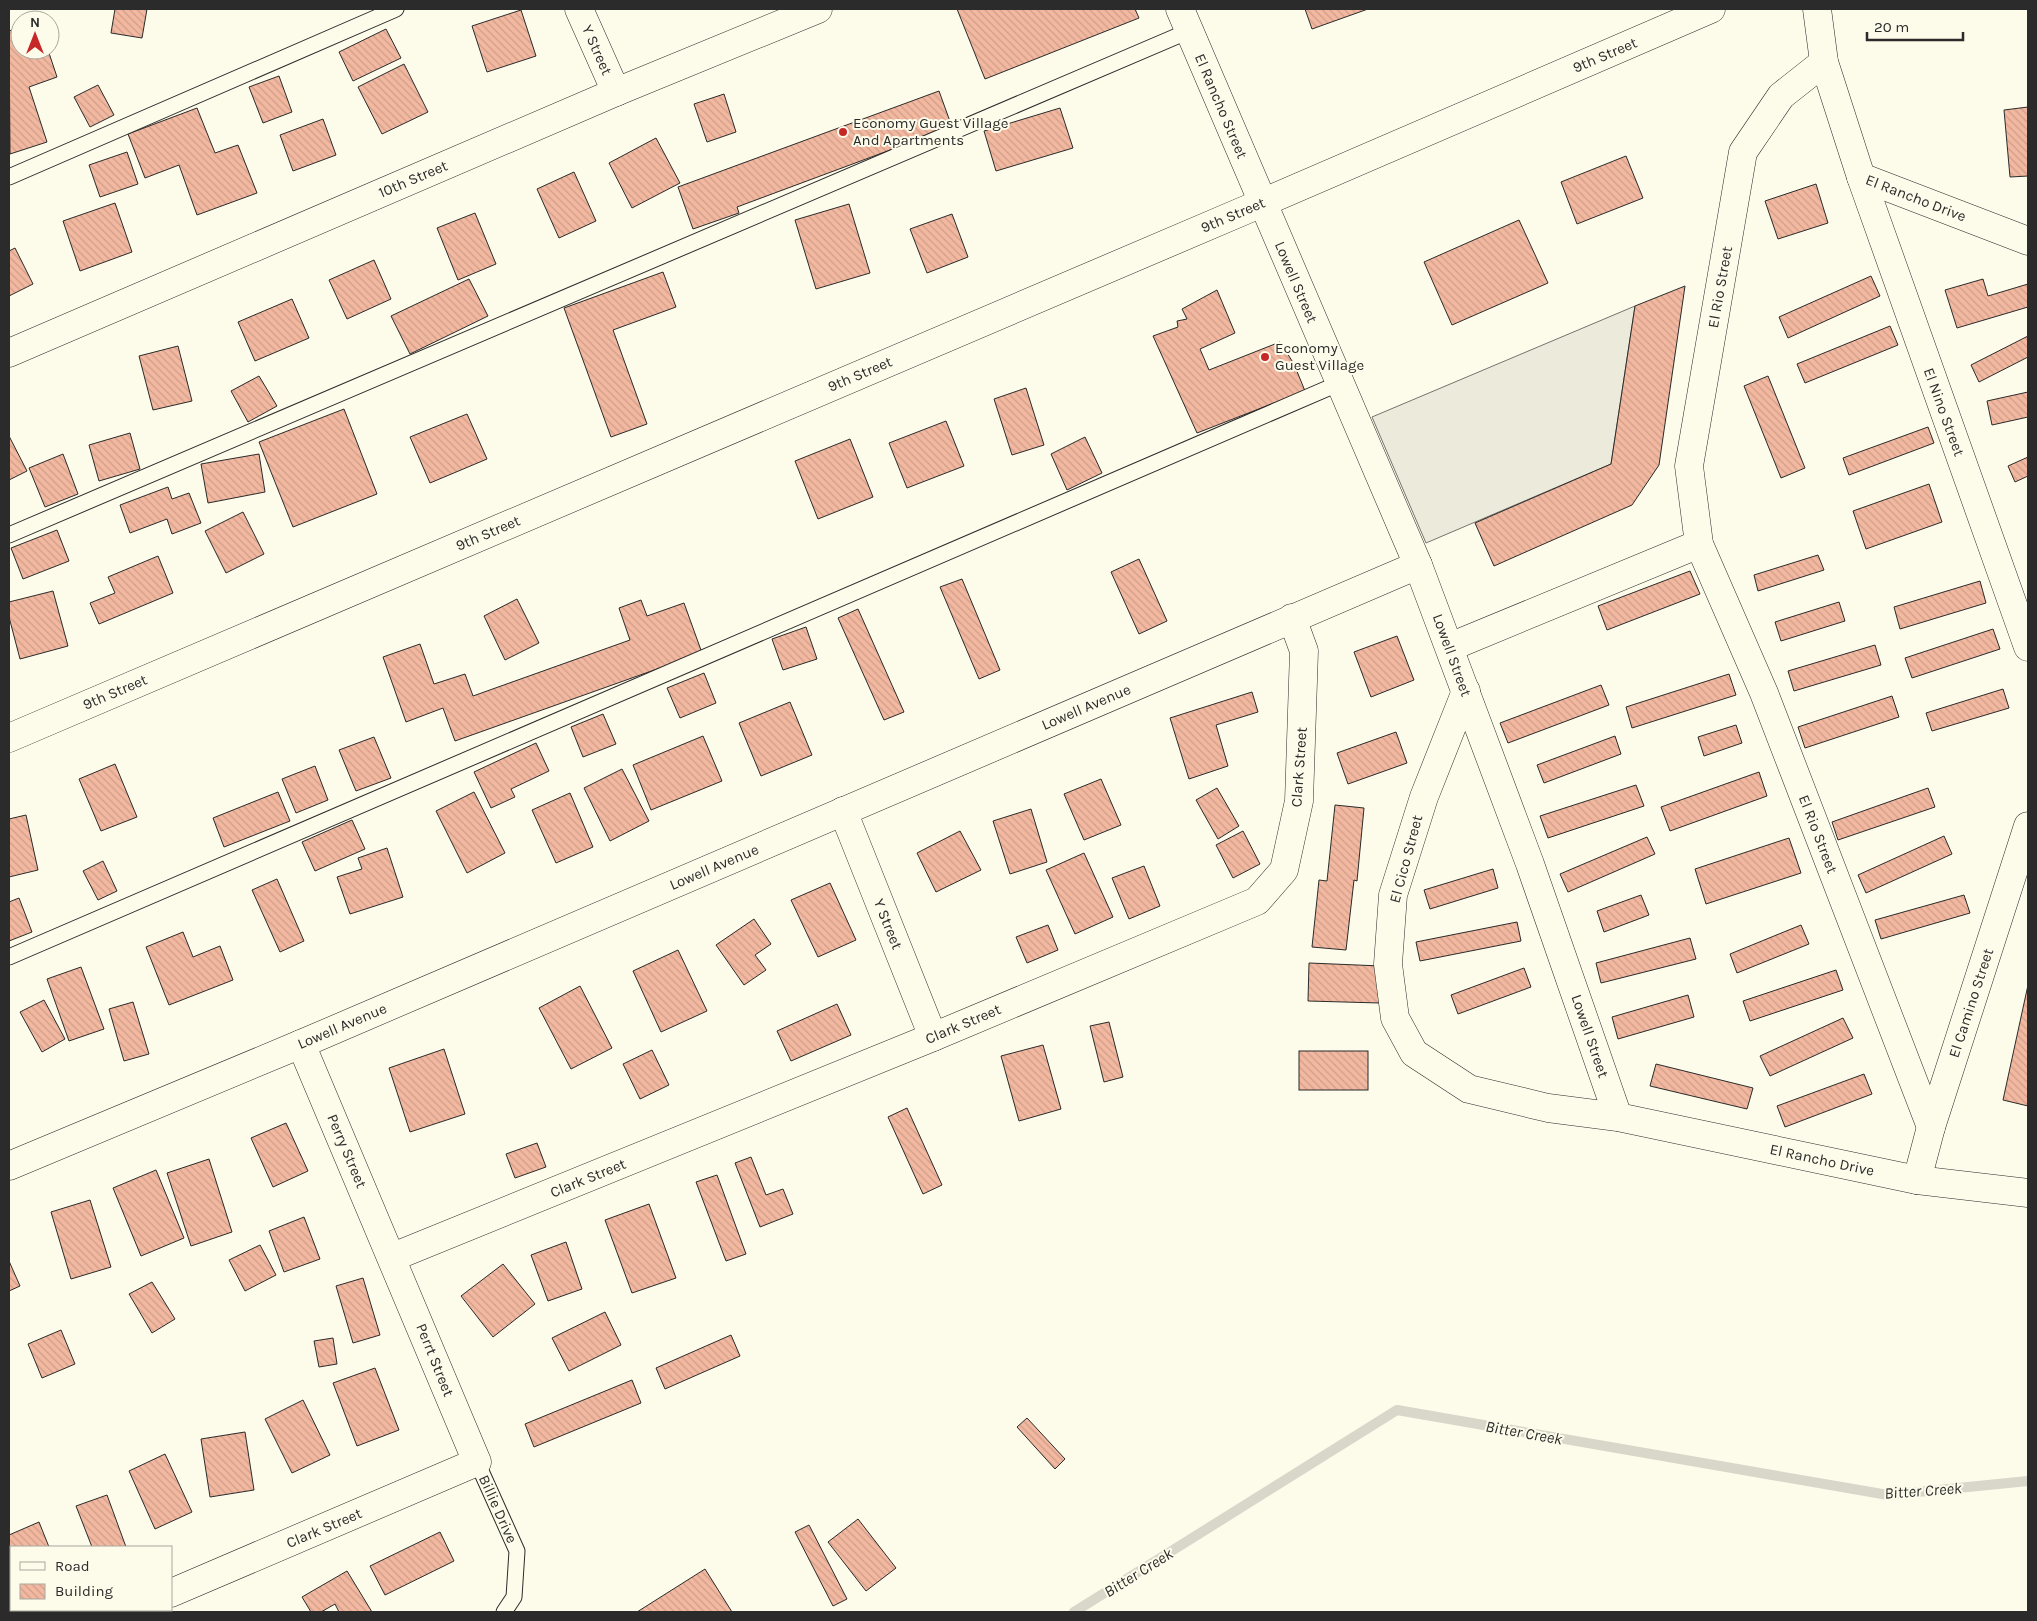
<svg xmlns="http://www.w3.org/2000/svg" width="2037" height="1621" viewBox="0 0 2037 1621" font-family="Karla,sans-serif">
<defs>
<pattern id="building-back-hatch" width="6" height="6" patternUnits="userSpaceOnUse" patternTransform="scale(1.25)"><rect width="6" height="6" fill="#f2b8a0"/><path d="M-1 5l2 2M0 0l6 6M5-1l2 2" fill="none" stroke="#d09e8a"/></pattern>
</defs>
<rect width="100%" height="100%" fill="#fdfbea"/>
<path fill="#eceadb" stroke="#74746e" d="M1635 306 1611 464 1426 543 1372 417Z"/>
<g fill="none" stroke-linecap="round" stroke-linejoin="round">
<path stroke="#d8d7c9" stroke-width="10" d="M1074 1612 1397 1410 1888 1495 2028 1481"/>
</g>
<g fill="url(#building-back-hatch)" stroke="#2b2b2b">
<path d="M115 9H147L142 38 111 33Z"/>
<path d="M957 9H1135L1139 18 985 79Z"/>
<path d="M1305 9H1368L1312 29Z"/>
<path d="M521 10 536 56 487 72 472 26Z"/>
<path d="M20 27V50H48L57 77 29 87 47 142 10 154 9 31Z"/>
<path d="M386 29 401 58 353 81 339 52Z"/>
<path d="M404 64 428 112 382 134 358 87Z"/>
<path d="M279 76 292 112 263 123 249 87Z"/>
<path d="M98 85 114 115 90 127 74 97Z"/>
<path d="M939 91 952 127 737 207 739 213 693 229 678 187Z"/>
<path d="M724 94 736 132 707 142 694 104Z"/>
<path d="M2028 107V176L2010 177 2004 110Z"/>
<path d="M197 108 215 153 238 145 257 193 197 215 179 165 145 178 128 134Z"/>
<path d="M1060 108 1073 148 996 171 984 131Z"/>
<path d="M323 119 336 155 293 171 280 135Z"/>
<path d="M656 138 680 183 632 208 609 163Z"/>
<path d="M127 152 138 184 100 197 89 165Z"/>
<path d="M1626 156 1643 198 1577 224 1561 182Z"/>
<path d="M574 172 596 221 559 238 537 189Z"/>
<path d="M1816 184 1828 223 1778 239 1765 201Z"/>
<path d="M115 203 132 252 80 271 63 221Z"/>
<path d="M849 204 870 273 816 289 795 220Z"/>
<path d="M475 213 496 264 458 280 437 228Z"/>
<path d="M952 214 968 257 927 273 910 229Z"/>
<path d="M1519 220 1548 283 1452 325 1424 262Z"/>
<path d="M15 248 33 284 9 296V251Z"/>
<path d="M374 260 391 299 347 319 329 280Z"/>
<path d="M663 272 676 307 613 330 647 424 611 437 564 308Z"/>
<path d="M1871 276 1880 296 1788 338 1779 317Z"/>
<path d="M469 279 488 316 410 354 391 316Z"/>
<path d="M1983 279 1988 296 2028 284V307L1957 328 1945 290Z"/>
<path d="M1685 286 1659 465 1632 505 1494 566 1475 523 1611 464 1635 306Z"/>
<path d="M1217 290 1235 333 1200 349 1209 370 1280 342 1294 364 1305 391 1197 433 1153 336 1178 327 1177 321 1187 319 1182 309Z"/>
<path d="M292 299 309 338 255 361 238 322Z"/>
<path d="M1890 326 1898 345 1805 383 1797 364Z"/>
<path d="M2028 336V357L1979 382 1971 365Z"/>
<path d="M178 346 192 401 153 410 139 356Z"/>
<path d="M259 376 277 406 248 422 231 391Z"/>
<path d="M1768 376 1805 468 1781 478 1744 386Z"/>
<path d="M1026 388 1044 445 1012 455 994 399Z"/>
<path d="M2028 392V417L1992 425 1987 401Z"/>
<path d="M344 409 377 494 293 527 259 442Z"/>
<path d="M467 414 487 459 430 483 410 437Z"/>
<path d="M946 421 964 466 907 488 889 443Z"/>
<path d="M1928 427 1934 443 1849 475 1843 458Z"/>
<path d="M130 433 140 469 99 481 89 445Z"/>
<path d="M9 436 27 471 9 480Z"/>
<path d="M1085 437 1102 473 1067 490 1051 454Z"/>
<path d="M850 439 873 497 818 519 795 461Z"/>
<path d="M63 454 78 494 45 507 29 468Z"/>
<path d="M259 454 265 492 208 503 201 464Z"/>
<path d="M2028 457V476L2015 482 2008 466Z"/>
<path d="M1929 484 1942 522 1866 549 1853 511Z"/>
<path d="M168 487 172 499 189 493 201 523 172 534 167 519 130 533 120 505Z"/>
<path d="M243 512 264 554 226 573 205 531Z"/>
<path d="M57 530 69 561 23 579 11 548Z"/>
<path d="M1818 555 1824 570 1758 591 1754 575Z"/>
<path d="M158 556 173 593 99 624 90 603 115 593 108 577Z"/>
<path d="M1139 559 1167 621 1139 634 1111 572Z"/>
<path d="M1690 571 1700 594 1607 630 1598 606Z"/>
<path d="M962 579 1000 670 979 679 940 587Z"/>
<path d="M1980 581 1986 603 1900 629 1894 607Z"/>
<path d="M53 591 68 646 20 659 9 617V602Z"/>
<path d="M517 599 539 643 505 660 484 616Z"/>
<path d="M641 600 647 616 684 603 702 653 455 741 443 708 406 722 383 657 420 644 434 684 465 674 473 696 630 640 619 608Z"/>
<path d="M1839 602 1845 621 1781 641 1775 622Z"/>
<path d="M858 609 904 712 884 720 838 618Z"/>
<path d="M806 627 817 659 783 670 772 639Z"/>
<path d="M1993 629 2000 649 1912 678 1905 658Z"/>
<path d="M1397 636 1414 680 1371 697 1354 652Z"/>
<path d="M1875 645 1881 665 1794 691 1788 671Z"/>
<path d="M704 673 716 703 680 718 667 688Z"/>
<path d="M1729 674 1736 695 1632 728 1626 707Z"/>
<path d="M1601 685 1609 705 1508 743 1500 723Z"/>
<path d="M2003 689 2009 708 1932 731 1926 713Z"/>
<path d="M1252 692 1258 712 1216 725 1228 766 1189 779 1170 718Z"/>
<path d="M1892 696 1899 717 1805 748 1798 727Z"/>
<path d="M790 702 812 755 761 776 739 723Z"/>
<path d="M603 714 616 744 583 757 571 727Z"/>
<path d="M1736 725 1742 743 1704 756 1698 737Z"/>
<path d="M1396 732 1407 763 1348 784 1337 753Z"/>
<path d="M703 736 722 781 651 810 633 765Z"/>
<path d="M1615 736 1621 754 1544 783 1537 765Z"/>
<path d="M374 737 391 778 356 791 339 750Z"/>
<path d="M536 743 549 771 511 789 515 797 491 808 474 772Z"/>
<path d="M115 764 137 817 101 831 79 779Z"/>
<path d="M315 766 328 800 296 813 282 779Z"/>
<path d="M622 769 649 821 610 841 584 788Z"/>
<path d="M1759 772 1767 796 1670 831 1661 807Z"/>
<path d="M1101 779 1121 825 1084 840 1064 794Z"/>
<path d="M1636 785 1644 806 1548 838 1540 816Z"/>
<path d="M1217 788 1239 826 1218 839 1196 800Z"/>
<path d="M1928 788 1935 807 1838 840 1832 822Z"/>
<path d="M278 792 290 821 224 847 213 818Z"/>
<path d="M474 792 505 853 467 873 436 811Z"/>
<path d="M570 793 593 847 556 863 532 810Z"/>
<path d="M1335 805 1364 808 1357 881 1354 880 1346 950 1312 947 1319 880 1327 881Z"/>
<path d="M1031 809 1047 862 1010 874 993 821Z"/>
<path d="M26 815 38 870 9 877V819Z"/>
<path d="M352 820 365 849 315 871 302 842Z"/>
<path d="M960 831 981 870 936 892 917 853Z"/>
<path d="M1243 831 1260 864 1233 878 1216 845Z"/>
<path d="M1944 836 1952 854 1866 893 1858 875Z"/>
<path d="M1647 837 1655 854 1568 892 1560 874Z"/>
<path d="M1789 838 1801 873 1706 904 1695 869Z"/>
<path d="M387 848 403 897 350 914 337 877 362 869 358 858Z"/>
<path d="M1084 853 1113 917 1075 934 1046 870Z"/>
<path d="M103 861 117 891 98 900 83 871Z"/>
<path d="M1144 866 1160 906 1129 919 1112 878Z"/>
<path d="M1493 869 1498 888 1430 909 1424 890Z"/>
<path d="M277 879 304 941 280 952 252 890Z"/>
<path d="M830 883 856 940 818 957 791 900Z"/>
<path d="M1641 895 1649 915 1604 932 1597 911Z"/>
<path d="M1964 895 1970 913 1881 939 1875 920Z"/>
<path d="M19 898 32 932 9 941V902Z"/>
<path d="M754 919 771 944 755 955 766 970 744 985 716 945Z"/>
<path d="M1517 922 1521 941 1420 961 1416 942Z"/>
<path d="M1048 925 1058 950 1027 963 1016 937Z"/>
<path d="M1801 925 1809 944 1737 973 1730 954Z"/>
<path d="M183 932 193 957 220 946 233 980 169 1005 146 947Z"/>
<path d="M1690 938 1696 959 1601 983 1596 963Z"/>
<path d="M678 950 707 1011 661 1032 633 971Z"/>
<path d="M1309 963 1381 966 1380 1003 1308 1001Z"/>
<path d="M81 967 104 1029 69 1041 47 979Z"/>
<path d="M1524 968 1531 987 1458 1014 1451 995Z"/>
<path d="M1836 970 1843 990 1750 1021 1743 1001Z"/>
<path d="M2028 985V1106L2003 1100Z"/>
<path d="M580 986 612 1048 571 1069 539 1008Z"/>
<path d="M1688 995 1694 1017 1618 1039 1612 1017Z"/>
<path d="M44 1000 65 1039 42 1052 20 1012Z"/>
<path d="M133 1002 149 1054 124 1061 109 1009Z"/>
<path d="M837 1004 851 1035 791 1061 777 1031Z"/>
<path d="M1843 1018 1853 1038 1770 1076 1760 1056Z"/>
<path d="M1109 1022 1123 1077 1104 1082 1090 1026Z"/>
<path d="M1043 1045 1061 1109 1019 1121 1001 1056Z"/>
<path d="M444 1049 465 1114 410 1132 389 1068Z"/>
<path d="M652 1050 669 1085 640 1099 623 1064Z"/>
<rect x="1299" y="1051" width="69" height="39"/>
<path d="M1656 1064 1753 1088 1747 1109 1650 1086Z"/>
<path d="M1864 1074 1872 1094 1785 1127 1777 1106Z"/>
<path d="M907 1108 942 1185 923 1194 888 1117Z"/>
<path d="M286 1123 308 1171 273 1187 251 1138Z"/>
<path d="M537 1143 546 1167 515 1178 506 1154Z"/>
<path d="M751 1157 766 1195 783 1189 793 1214 760 1227 735 1163Z"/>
<path d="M209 1159 232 1232 191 1246 167 1173Z"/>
<path d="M156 1170 184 1238 141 1256 113 1188Z"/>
<path d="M717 1175 746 1254 726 1261 696 1182Z"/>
<path d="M90 1200 111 1267 71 1279 51 1212Z"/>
<path d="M649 1204 676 1278 632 1293 605 1220Z"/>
<path d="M304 1217 320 1259 284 1272 269 1231Z"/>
<path d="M566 1242 582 1289 548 1301 531 1255Z"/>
<path d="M260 1245 276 1275 245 1291 229 1260Z"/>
<path d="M9 1261 20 1286 9 1291Z"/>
<path d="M503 1264 535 1304 493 1337 461 1296Z"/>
<path d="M363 1278 380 1335 353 1343 336 1286Z"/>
<path d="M152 1282 175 1319 152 1333 129 1294Z"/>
<path d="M605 1312 621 1345 569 1371 552 1338Z"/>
<path d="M61 1330 75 1364 42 1378 28 1344Z"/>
<path d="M731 1335 740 1356 665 1389 656 1368Z"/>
<path d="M333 1338 337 1364 319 1367 314 1341Z"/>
<path d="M375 1368 399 1430 357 1446 333 1383Z"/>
<path d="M632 1380 641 1403 534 1447 525 1424Z"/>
<path d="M303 1400 330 1455 292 1473 265 1419Z"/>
<path d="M1027 1418 1065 1459 1055 1469 1017 1427Z"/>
<path d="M245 1432 254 1490 210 1497 201 1439Z"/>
<path d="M165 1454 192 1512 155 1529 129 1471Z"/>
<path d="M107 1495 126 1547H92L76 1506Z"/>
<path d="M858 1519 896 1568 866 1591 828 1542Z"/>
<path d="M39 1522 49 1547H11V1562L9 1556V1535Z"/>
<path d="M809 1525 847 1599 833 1606 795 1532Z"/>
<path d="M440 1532 454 1561 385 1595 370 1566Z"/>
<path d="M705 1569 732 1612H637Z"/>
<path d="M347 1571 372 1612H339L335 1604 321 1612H311L302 1597Z"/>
</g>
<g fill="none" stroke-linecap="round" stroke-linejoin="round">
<g stroke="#2b2b2b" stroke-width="17">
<g id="service">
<path d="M9 177 396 9"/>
<path d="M9 535 1189 31"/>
<path d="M9 957 1340 383"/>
<path d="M477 1462 517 1551 514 1597 504 1612"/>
</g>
</g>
<g stroke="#2b2b2b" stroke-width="29">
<g id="minor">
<path d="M579 9 616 92"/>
<path d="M1180 9 1418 565 1530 864 1618 1117"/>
<path d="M1817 9 1824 62 1861 177 2028 241"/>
<path d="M1824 62 1781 96 1743 152 1689 466 1699 544 1764 693 1931 1127"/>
<path d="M1861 177 2028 647"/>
<path d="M9 353 616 92 818 9"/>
<path d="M1450 647 1699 544"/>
<path d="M1466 691 1424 797 1393 895 1388 964 1395 1018 1414 1053 1469 1089 1548 1108 1618 1117 1917 1180 2028 1193"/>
<path d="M843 811 933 1037"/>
<path d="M9 1166 301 1044 1418 565"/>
<path d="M1917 1180 1931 1127 2028 826"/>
<path d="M393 1257 933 1037 1257 901 1284 870 1299 801 1304 651 1292 618"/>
<path d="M171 1593 477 1462 301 1044"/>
<path d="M126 1612 132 1610"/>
</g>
</g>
<g stroke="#2b2b2b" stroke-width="29">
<path id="primary" d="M9 738 1262 203 1711 9"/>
</g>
<use href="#service" stroke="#fdfbea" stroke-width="15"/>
<use href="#minor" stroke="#fdfbea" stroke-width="28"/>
<use href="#primary" stroke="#fdfbea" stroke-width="28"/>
</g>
<g fill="#c62828" stroke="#fdfbea" stroke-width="2">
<circle cx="843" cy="132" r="5"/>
<circle cx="1265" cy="357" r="5"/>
</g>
<g text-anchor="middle" stroke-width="4" stroke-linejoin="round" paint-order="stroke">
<g font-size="15" fill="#2b2b2b" stroke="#fdfbea">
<text transform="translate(597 50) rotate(66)" y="5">Y Street</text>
<text transform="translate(1605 55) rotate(-23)" y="5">9th Street</text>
<text transform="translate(1221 106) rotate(67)" y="5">El Rancho Street</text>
<text transform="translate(413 179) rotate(-23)" y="5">10th Street</text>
<text transform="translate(1916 198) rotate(21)" y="5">El Rancho Drive</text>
<text transform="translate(1233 215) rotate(-23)" y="5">9th Street</text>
<text transform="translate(1296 282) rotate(67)" y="5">Lowell Street</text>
<text transform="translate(1720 287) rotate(-80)" y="5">El Rio Street</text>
<text transform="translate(860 374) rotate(-23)" y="5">9th Street</text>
<text transform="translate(1944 412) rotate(70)" y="5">El Nino Street</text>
<text transform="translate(488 533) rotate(-23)" y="5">9th Street</text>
<text transform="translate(1452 655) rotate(70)" y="5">Lowell Street</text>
<text transform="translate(115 692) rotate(-23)" y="5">9th Street</text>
<text transform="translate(1086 707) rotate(-23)" y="5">Lowell Avenue</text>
<text transform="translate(1299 767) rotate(-86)" y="5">Clark Street</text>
<text transform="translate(1818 834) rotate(69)" y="5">El Rio Street</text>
<text transform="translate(1406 859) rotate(-75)" y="5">El Cico Street</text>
<text transform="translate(714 867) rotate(-23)" y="5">Lowell Avenue</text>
<text transform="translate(888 924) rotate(68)" y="5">Y Street</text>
<text transform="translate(1971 1003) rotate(-72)" y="5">El Camino Street</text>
<text transform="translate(963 1024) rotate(-23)" y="5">Clark Street</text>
<text transform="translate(342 1026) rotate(-23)" y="5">Lowell Avenue</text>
<text transform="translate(1590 1036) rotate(71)" y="5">Lowell Street</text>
<text transform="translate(347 1151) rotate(67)" y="5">Perry Street</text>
<text transform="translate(1822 1160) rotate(12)" y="5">El Rancho Drive</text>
<text transform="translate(588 1178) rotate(-22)" y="5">Clark Street</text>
<text transform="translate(435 1360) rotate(68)" y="5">Perrt Street</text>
<text transform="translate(498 1509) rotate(66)" y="5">Billie Drive</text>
<text transform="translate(324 1528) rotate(-23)" y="5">Clark Street</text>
</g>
<g font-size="15" fill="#2b2b2b" stroke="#fdfbea" text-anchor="start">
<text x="853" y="128">Economy Guest Village<tspan x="853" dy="17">And Apartments</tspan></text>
<text x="1275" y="353">Economy<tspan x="1275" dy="17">Guest Village</tspan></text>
</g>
<g font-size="16" font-style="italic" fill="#2b2b2b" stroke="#fdfbea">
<text transform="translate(1524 1432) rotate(10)" y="6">Bitter Creek</text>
<text transform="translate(1923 1490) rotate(-4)" y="6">Bitter Creek</text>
<text transform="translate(1138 1572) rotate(-32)" y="6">Bitter Creek</text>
</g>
</g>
<rect width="2037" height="1621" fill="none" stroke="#2b2b2b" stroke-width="20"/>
<rect x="10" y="1546" width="162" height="65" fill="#fdfbea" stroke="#a9a89e"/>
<rect x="20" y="1562" width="25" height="8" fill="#fdfbea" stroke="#a9a89e"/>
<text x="55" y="1571" font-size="15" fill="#2b2b2b">Road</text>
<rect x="20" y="1584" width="25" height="15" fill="url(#building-back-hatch)" stroke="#a9a89e"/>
<text x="55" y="1596" font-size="15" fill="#2b2b2b">Building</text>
<g transform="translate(35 35)"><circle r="24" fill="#fdfbea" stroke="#a9a89e"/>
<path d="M0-4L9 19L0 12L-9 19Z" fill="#c62828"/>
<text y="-8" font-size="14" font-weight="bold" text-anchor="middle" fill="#2b2b2b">N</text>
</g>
<path d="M1867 32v8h96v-8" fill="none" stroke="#2b2b2b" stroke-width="2.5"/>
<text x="1874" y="32" font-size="15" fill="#2b2b2b" stroke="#fdfbea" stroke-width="4" paint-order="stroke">20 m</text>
</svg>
